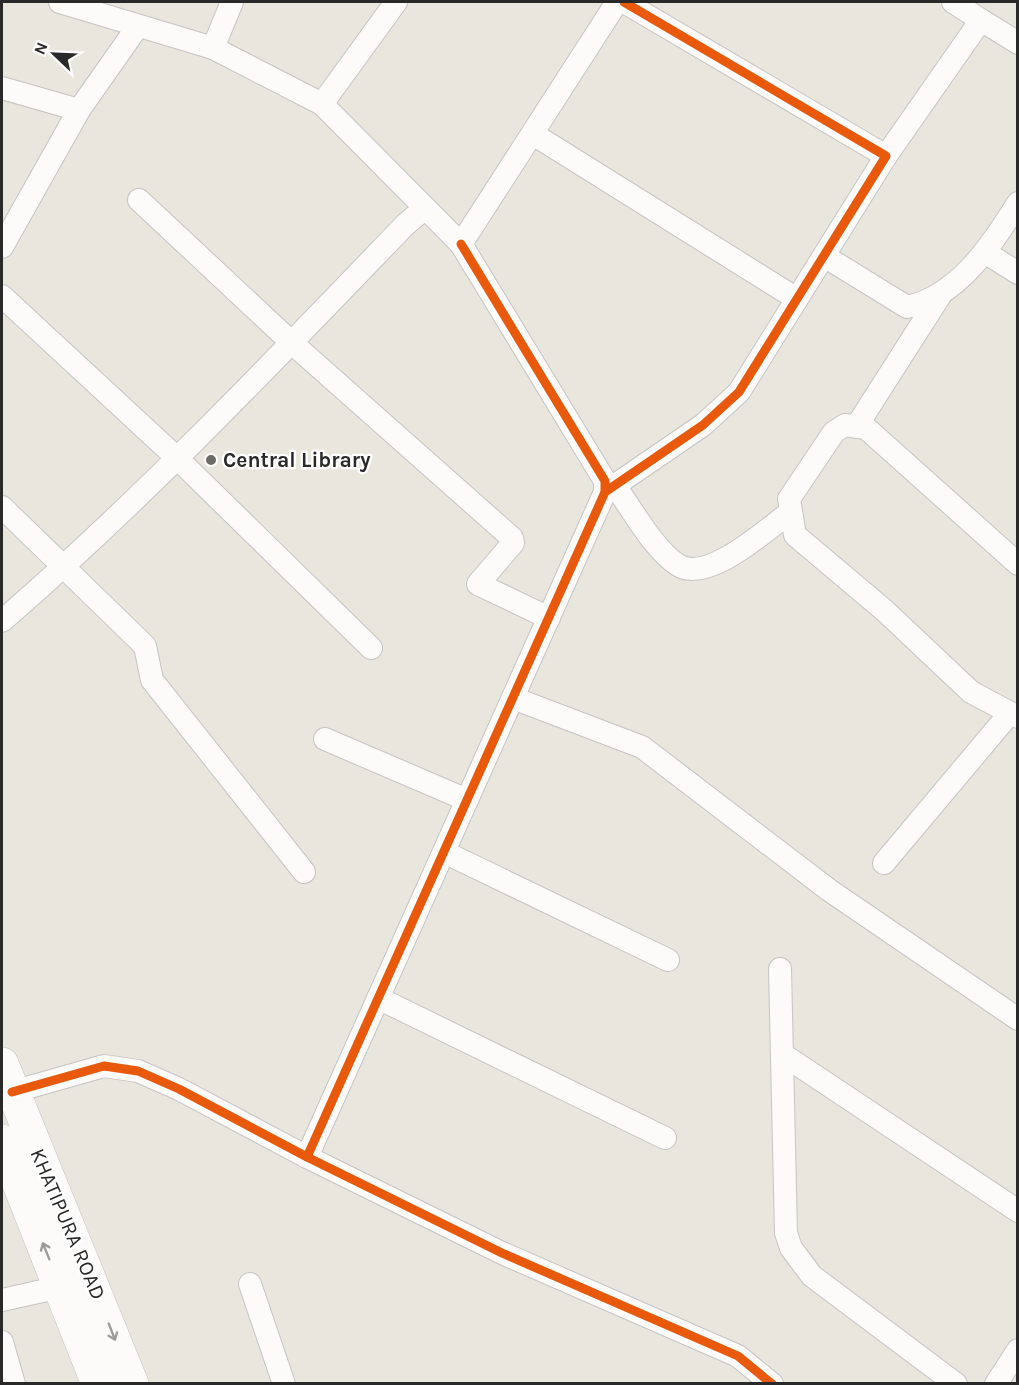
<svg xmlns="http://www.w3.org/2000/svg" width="1019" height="1385" viewBox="0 0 1019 1385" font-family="Karla,sans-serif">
<rect width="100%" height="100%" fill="#e9e6de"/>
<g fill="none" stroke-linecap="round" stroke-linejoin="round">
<g stroke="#c6c4c4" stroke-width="24">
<g id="street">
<path d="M60 2 213 48 232 2"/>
<path d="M981 20 1018 43"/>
<path d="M213 48 322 104 396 2"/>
<path d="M2 88 79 110"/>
<path d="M322 104 461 244 617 2"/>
<path d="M533 134 797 299"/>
<path d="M886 156 981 20 953 2"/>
<path d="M139 200 292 343 512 538 513 543 478 584 549 618"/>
<path d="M2 247 79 110 138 26"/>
<path d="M986 253 1018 273"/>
<path d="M824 256 907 307C959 296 991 245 1018 203"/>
<path d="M2 296 178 459 371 648"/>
<path d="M856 427 941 294"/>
<path d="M615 486C632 509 654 550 678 565 707 584 766 530 789 513"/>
<path d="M605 492 703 425 739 392 886 156 624 2"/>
<path d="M2 507 145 646 152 680 304 872"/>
<path d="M1018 564 866 428 845 425 834 432 789 499 795 535 884 610 971 692 1018 717"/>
<path d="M2 621C144 498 274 361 405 225L425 208"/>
<path d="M513 698 642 747 829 890 1018 1019"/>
<path d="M325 739 467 800"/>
<path d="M444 852 668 960"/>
<path d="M884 863 1010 713"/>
<path d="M780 969 786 1233 791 1248 812 1276 956 1384"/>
<path d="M378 998 665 1138"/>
<path d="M782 1054 1018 1211"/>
<path d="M12 1092 104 1066 138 1071 179 1089 307 1157 502 1253 738 1356 772 1384"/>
<path d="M307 1157 605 492V481L461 244"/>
<path d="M250 1284 284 1384"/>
<path d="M2 1300 60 1287"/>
<path d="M2 1342 14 1384"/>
<path d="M996 1384 1018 1350"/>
</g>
</g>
<g stroke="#c6c4c4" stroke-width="34">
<g id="secondary">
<path d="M2 1064 132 1384"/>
<path d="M2 1141 98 1384"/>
</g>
</g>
<use href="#street" stroke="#fcfbfa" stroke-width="22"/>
<use href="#secondary" stroke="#fcfbfa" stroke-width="33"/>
<g stroke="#fff" stroke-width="13">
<g id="cycleway">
<path d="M605 492 703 425 739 392 886 156 624 2"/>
<path d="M12 1092 104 1066 138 1071 179 1089 307 1157 502 1253 738 1356 772 1384"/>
<path d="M307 1157 605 492V481L461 244"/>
</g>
</g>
<use href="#cycleway" stroke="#e8590c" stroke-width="9"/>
</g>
<defs><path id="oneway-shaft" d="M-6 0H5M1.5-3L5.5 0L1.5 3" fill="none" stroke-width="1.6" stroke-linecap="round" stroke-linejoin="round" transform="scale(1.5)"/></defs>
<g stroke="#9d9c9c">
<use href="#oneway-shaft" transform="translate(46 1251) rotate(-112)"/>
<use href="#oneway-shaft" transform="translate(112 1332) rotate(69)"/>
</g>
<circle fill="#6c6b68" stroke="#fff" stroke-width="2" cx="211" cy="460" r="6"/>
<g text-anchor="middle" stroke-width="4.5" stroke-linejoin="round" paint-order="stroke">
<g font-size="21" font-weight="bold" fill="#292929" stroke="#fff" text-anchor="start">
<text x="223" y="467">Central Library</text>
</g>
<g font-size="21" fill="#292929" stroke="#fff">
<text transform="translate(68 1224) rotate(67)" y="7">KHATIPURA ROAD</text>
</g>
</g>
<rect width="1019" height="1385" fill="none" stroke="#292929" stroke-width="6"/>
<g transform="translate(54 54) rotate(293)" stroke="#ffffff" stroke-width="4.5" paint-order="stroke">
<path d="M0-4.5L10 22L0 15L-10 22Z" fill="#292929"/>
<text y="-9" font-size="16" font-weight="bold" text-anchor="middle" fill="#292929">N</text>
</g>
</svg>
